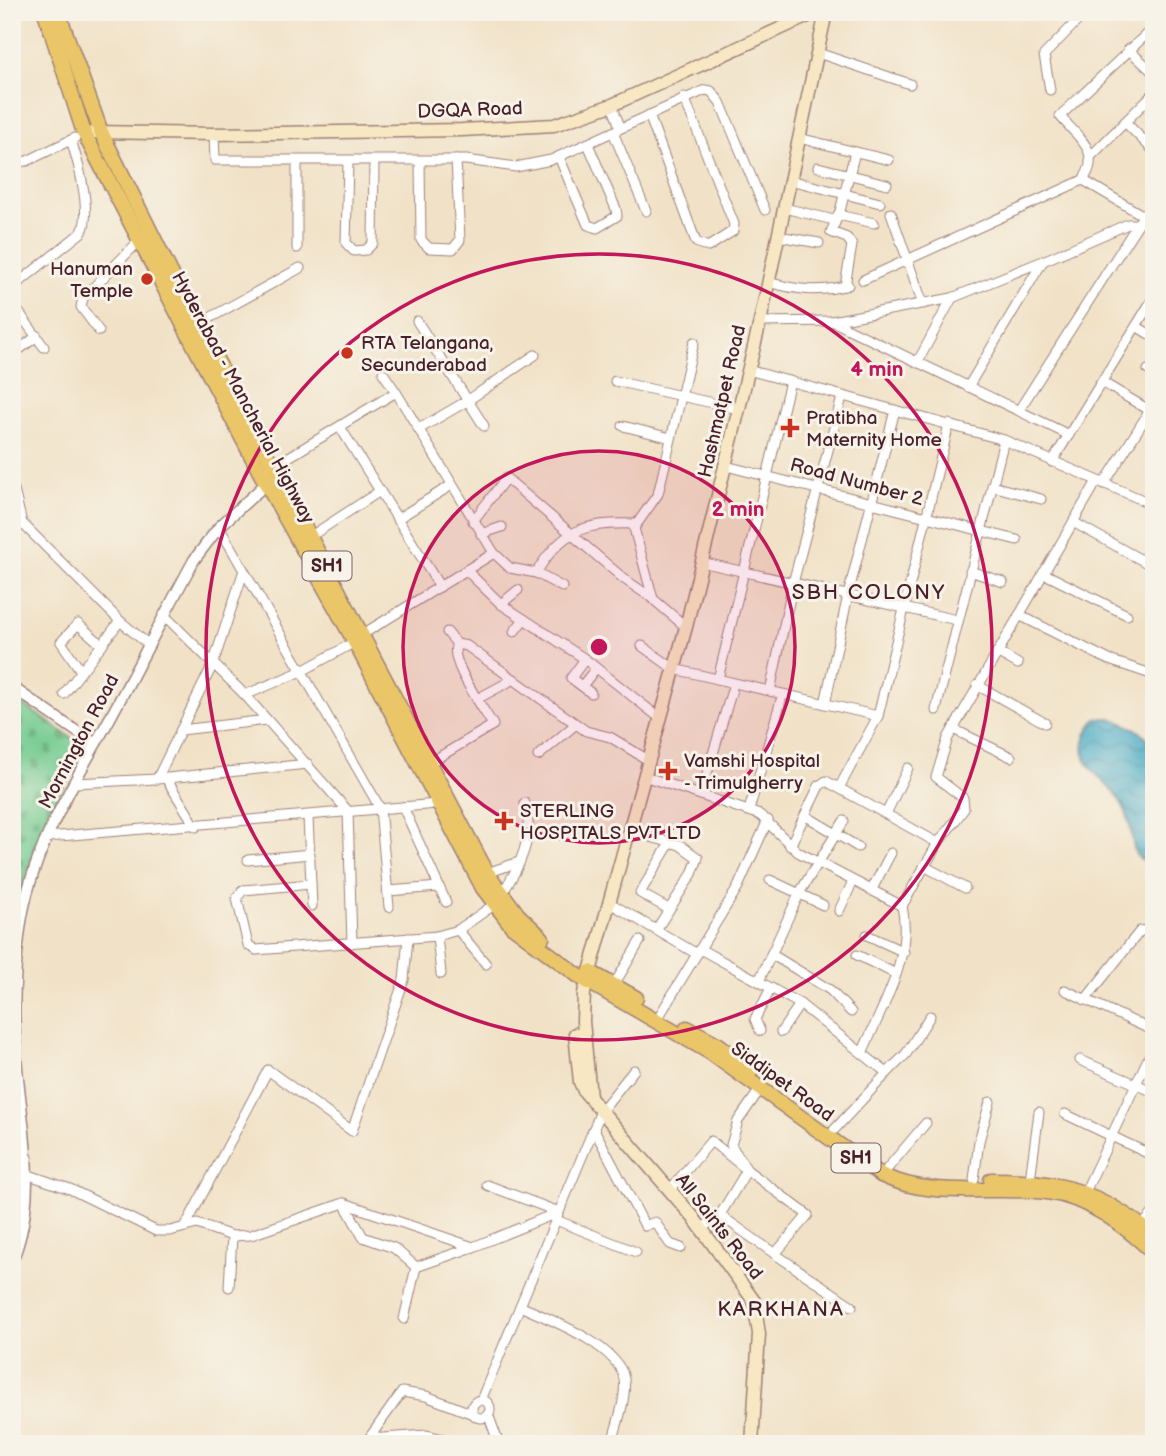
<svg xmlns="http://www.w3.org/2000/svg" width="1166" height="1456" viewBox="0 0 1166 1456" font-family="'Balsamiq Sans',sans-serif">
<defs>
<pattern id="cemetery-stones" width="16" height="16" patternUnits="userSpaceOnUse" patternTransform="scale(1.75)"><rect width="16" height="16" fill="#74cb90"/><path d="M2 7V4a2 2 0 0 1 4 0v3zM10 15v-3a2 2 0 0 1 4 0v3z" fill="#66ae7c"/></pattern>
<pattern id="water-waves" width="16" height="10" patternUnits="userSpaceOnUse" patternTransform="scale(1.75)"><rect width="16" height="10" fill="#47aac6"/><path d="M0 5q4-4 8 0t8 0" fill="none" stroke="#3d8aa1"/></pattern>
</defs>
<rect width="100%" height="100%" fill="#f7f3e8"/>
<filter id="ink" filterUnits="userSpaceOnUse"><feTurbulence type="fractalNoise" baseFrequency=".0143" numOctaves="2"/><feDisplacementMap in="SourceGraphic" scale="14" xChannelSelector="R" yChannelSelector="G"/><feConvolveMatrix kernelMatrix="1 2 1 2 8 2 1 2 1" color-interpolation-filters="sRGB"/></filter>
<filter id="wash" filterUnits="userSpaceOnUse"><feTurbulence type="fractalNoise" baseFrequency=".00686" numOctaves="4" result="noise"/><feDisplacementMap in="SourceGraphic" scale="28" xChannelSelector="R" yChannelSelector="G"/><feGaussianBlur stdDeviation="1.57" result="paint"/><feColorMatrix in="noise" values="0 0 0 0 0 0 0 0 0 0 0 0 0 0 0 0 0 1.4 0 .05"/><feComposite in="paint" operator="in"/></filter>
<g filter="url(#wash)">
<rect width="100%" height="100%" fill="#f1e2c7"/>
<path fill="url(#cemetery-stones)" stroke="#5f755e" stroke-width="2" d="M12 697 88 749 50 808 12 916Z"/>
<path fill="url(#water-waves)" stroke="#486478" stroke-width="2" d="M1111 718 1136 729 1154 743V869L1136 855C1130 836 1132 819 1121 802 1100 772 1064 759 1096 719Z"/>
</g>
<g filter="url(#ink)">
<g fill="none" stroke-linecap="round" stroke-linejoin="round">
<g stroke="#9e8079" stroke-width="11">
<g id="minor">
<path d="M1128 49 1154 73"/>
<path d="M818 53 910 84"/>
<path d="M1050 90 1044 55 1086 12"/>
<path d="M612 105 620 127"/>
<path d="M649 115 696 242 708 247 733 231 734 224 684 97"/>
<path d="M1125 122 1154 151"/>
<path d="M613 132 646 211"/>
<path d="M214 134 215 160H466L516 167 551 160 705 90 711 91 720 102 765 210"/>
<path d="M799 138 889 160"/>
<path d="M1092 155 1154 93"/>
<path d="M559 157 588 225 597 228 617 216 616 209 588 144"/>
<path d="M297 161V248"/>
<path d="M420 161 421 240 429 248 453 249 460 240 456 160"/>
<path d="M12 162 27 161 75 138"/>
<path d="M348 162 346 243 354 251 366 250 373 243 374 162"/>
<path d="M818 167 887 184"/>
<path d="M790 180 880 203"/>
<path d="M1083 180C1103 152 1078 138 1060 116L1154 27"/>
<path d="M784 208 834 220"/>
<path d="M891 213 923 304"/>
<path d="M838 215 874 223"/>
<path d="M778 236 819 243"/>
<path d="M1043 261 1128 224H1138"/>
<path d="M863 280 1083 180 1154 222"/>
<path d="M768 282C796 290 819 293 848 285"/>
<path d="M845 286 852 245 847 238 831 232 840 211 855 152"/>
<path d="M12 288 82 232C92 211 78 162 71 140"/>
<path d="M12 303 44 347"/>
<path d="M417 321 484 426"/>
<path d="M832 321 952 298 1043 261 968 387"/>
<path d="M760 322 832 321 1069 435"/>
<path d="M197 325 300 268"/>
<path d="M1136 326 1154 337"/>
<path d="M99 331 81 307 83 298 140 240"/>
<path d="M12 355 37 336"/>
<path d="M917 363 952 298"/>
<path d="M748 370 1004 440 1154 505"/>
<path d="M1148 370 1154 373"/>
<path d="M383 373 396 392"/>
<path d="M615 381 739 409"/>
<path d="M1102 382 1152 412"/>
<path d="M1019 410 1143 216"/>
<path d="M623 426 671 438"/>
<path d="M340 427 440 587"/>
<path d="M419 429 467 401 535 355"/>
<path d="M1052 462 1154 297"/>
<path d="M726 466 1017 540"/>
<path d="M269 469 396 392 494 553 510 568 536 573 562 587"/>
<path d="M12 482 22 523 120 621 149 645"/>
<path d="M1104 484 1154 404"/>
<path d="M992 486 1041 499"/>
<path d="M397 519 450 486"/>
<path d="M473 521 506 478 624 579 652 598"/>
<path d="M1073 522 1154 567"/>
<path d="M219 527 380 808 389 907"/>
<path d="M12 534 22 523"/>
<path d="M481 534 502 527"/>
<path d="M311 536 380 491"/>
<path d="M701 562 957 620"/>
<path d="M466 570 501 604 585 659 661 719"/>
<path d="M970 571 1003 582"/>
<path d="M536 573C562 530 584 522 635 524"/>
<path d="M1043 573 1127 615"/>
<path d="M501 604 518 590"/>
<path d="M164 615 245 695 348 811 352 943"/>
<path d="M1019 615 1109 660 1154 675"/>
<path d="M686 627 653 599 634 528 658 494 694 342"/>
<path d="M12 629 13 630"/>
<path d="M447 632 457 644"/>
<path d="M514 632 524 619"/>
<path d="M363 634 494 553"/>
<path d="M642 646 674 669 878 716"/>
<path d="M997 652 1018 664"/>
<path d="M585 659 571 678 591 693"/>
<path d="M81 671 61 642 78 624 102 645"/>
<path d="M718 679 790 381"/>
<path d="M977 685 1045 723"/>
<path d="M582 686 596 668"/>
<path d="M770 691 793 583 842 397"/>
<path d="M64 694 120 621"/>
<path d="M245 695 302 671 355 642"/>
<path d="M477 699 514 679"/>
<path d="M825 704 848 595 895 410"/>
<path d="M936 710 1004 440"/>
<path d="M953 729 1011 757"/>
<path d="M181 730 267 720"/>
<path d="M538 756 576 724"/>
<path d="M429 763 493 725C484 709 447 659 457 644L467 646 586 731 610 737 648 760"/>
<path d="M644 776 760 815 798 852 902 906C913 957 883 1005 863 1051"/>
<path d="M157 779 308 764"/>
<path d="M167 780 196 827"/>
<path d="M74 783 157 779 213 664 243 573"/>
<path d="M839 788 878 716 949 424"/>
<path d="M701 794 732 690"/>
<path d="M403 807 446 902"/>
<path d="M749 810 781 700"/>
<path d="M886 814 908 768"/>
<path d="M806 816 858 847"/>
<path d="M308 817 311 884"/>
<path d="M628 831 680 845 698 858 692 874 656 930"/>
<path d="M48 837 437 804"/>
<path d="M790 846 819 786 826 781 938 843"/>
<path d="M248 860 310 854"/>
<path d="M924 866 965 888"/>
<path d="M487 873 519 862"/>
<path d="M770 880 823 905"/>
<path d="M388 891 439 887"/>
<path d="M871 891 891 853"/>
<path d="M501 895C520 867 535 836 525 803"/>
<path d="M610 903 697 954"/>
<path d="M312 906 311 884 243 890 237 898 248 945 256 950 437 936 458 930 495 904"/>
<path d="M902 906 938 843 964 809 963 798 936 777 948 738 1097 481"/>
<path d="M665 907 640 893 670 843"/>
<path d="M839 911 853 881"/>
<path d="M458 930 486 964"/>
<path d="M867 935 904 952"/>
<path d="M437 936 441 974"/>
<path d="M700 949 738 887 768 820"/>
<path d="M771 954 830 990 851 1012"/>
<path d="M857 955 896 974"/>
<path d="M759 981 800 892 844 821"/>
<path d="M614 985 640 941"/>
<path d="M1065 990 1154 1031"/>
<path d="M1085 1000 1140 931 1154 930"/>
<path d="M661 1013 700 949 800 1004 887 1073 834 1130"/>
<path d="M760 1031 755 1019 771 988"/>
<path d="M781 1032 800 1004"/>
<path d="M1080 1060 1154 1092"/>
<path d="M887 1073 906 1054 930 1016"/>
<path d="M761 1088 738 1121 731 1145 747 1170 808 1215 775 1254 852 1306"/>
<path d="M1065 1114 1147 1153"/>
<path d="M594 1129 645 1226 655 1222 670 1244 681 1248"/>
<path d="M12 1157 28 1158"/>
<path d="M887 1169 926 1123"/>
<path d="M29 1175 70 1189 156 1231H170L197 1224 232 1236 251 1235 344 1203 473 1247 559 1212"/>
<path d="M974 1180 979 1141 990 1102"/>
<path d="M1030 1180 1039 1112"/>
<path d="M487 1185 559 1212"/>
<path d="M669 1191 711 1141 747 1170 720 1215 775 1254"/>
<path d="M1085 1192 1154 1046"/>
<path d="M344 1203 363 1237 394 1248 416 1267 473 1247"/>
<path d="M556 1220 636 1252"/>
<path d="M1142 1226 1154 1212"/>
<path d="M185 1227 268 1070 352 1131 404 980 408 938"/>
<path d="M701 1229 720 1215"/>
<path d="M229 1287 232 1236"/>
<path d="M520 1306C549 1319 619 1346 624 1379 627 1398 616 1426 612 1444"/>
<path d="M404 1319 416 1267"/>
<circle cx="481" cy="1409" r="9"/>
<path d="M481 1400 601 1111 634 1070"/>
<path d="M488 1414 499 1444"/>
<path d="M369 1439 427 1435 463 1444"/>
<path d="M365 1444 402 1392 426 1396 473 1414"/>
</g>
</g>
<g stroke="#9e8079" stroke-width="13">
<g id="tertiary">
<path d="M12 687 95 744"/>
<path d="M12 1261C40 1193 21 1127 16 1056 13 1015 14 970 20 929 30 853 72 786 109 720 138 667 165 613 194 560L219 527 270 480"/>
</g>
</g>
<g stroke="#9e8079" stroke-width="15">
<g id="secondary">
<path d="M94 132 214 134 462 130 554 125 612 105 817 12"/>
<path d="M575 1034 580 1082 584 1091 693 1217 754 1301 759 1334 752 1444"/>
<path d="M590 1097 583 1021 584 993 686 627 760 322 826 12"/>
</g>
</g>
<g stroke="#9e8079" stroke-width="17">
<g id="primary">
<path d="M45 12 84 133 261 474 355 642 483 888 512 926 580 977 711 1053 881 1175C933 1200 991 1185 1047 1192 1088 1197 1124 1225 1154 1253"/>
<path d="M58 12 101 132 176 283 487 873 518 915 542 938"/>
<path d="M590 972 636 998"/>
<path d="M687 1028 719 1045 752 1070"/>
<path d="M991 1180C1060 1180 1100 1192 1154 1236"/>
</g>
</g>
<use href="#minor" stroke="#fff" stroke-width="9"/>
<use href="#tertiary" stroke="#fff" stroke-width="10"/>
<use href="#secondary" stroke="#f7e8c3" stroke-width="12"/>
<use href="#primary" stroke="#eac669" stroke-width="14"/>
</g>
</g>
<circle cx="599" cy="647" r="196" fill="#c2185b" fill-opacity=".12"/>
<g fill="none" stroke="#c2185b" stroke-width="3.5">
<circle cx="599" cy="647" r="196"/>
<circle cx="599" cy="647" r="393"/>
</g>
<g fill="#c8321e" stroke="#f7f3e8" stroke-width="2.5">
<circle cx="147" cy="279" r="7"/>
<circle cx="347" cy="353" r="7"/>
<path d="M786.5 417.5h7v7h7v7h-7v7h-7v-7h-7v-7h7z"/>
<path d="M664.5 760.5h7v7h7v7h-7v7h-7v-7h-7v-7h7z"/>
<path d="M500.5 810.5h7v7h7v7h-7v7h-7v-7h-7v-7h7z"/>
</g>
<g text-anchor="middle" stroke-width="6" stroke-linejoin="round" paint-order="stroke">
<g fill="#f7f3e8" stroke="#7e5f64" stroke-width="2">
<rect x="302.5" y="551.5" width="49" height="29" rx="5"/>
<rect x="831.5" y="1143.5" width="49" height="29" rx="5"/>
</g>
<g font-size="18" font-weight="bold" fill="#4a1f2b">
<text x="327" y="572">SH1</text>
<text x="856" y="1164">SH1</text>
</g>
<g font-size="19" fill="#4a1f2b" stroke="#f7f3e8">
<text transform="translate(470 109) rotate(-2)" y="7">DGQA Road</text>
<text transform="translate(244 397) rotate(62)" y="7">Hyderabad - Mancherial Highway</text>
<text transform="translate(721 401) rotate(-77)" y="7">Hashmatpet Road</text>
<text transform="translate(857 481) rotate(15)" y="7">Road Number 2</text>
<text transform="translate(78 741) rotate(-62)" y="7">Mornington Road</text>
<text transform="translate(783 1081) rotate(36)" y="7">Siddipet Road</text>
<text transform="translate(720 1226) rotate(52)" y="7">All Saints Road</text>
</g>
<g font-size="19" fill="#4a1f2b" stroke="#f7f3e8" text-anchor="start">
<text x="133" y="275" text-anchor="end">Hanuman<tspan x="133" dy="22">Temple</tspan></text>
<text x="361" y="349">RTA Telangana,<tspan x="361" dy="22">Secunderabad</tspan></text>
<text x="806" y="424">Pratibha<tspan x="806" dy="22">Maternity Home</tspan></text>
<text x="684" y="767">Vamshi Hospital<tspan x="684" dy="22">- Trimulgherry</tspan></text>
<text x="520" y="817">STERLING<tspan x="520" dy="22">HOSPITALS PVT LTD</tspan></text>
</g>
<g font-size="21" letter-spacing="2" fill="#4a1f2b" stroke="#f7f3e8">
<text x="869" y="599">SBH COLONY</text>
<text x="781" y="1316">KARKHANA</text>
</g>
</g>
<circle cx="599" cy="647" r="10" fill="#c2185b" stroke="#f7f3e8" stroke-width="3.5"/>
<g font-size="21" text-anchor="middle" font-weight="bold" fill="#c2185b" stroke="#f7f3e8" stroke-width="6" stroke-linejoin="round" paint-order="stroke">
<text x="877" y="376">4 min</text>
<text x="738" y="516">2 min</text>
</g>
<rect width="1166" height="1456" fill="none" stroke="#f7f3e8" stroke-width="42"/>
</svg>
